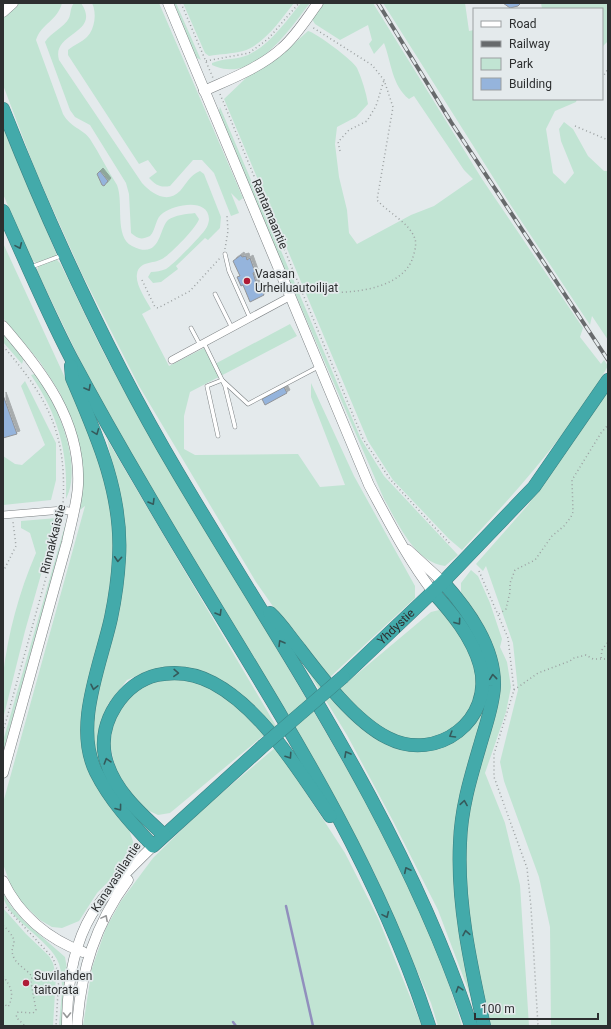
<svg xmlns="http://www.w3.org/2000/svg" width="611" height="1029" viewBox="0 0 611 1029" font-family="Roboto,sans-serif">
<defs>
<filter id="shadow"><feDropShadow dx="3" dy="-3" stdDeviation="0" flood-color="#0004"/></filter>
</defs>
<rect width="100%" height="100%" fill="#e4eaec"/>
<g fill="#c1e4d3">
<path d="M3 3H62C58 20 41 24 36 40L63 114C71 128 82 128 90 139 100 154 107 170 117 185 124 202 114 237 132 246 161 261 159 228 168 220 175 215 187 214 195 213L199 219C197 227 170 255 162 259 153 264 139 261 137 274 135 284 146 300 151 309L142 314 169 366 204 348 213 365 290 324 297 336 190 392 184 416V449L195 455 298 454 320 487 345 485 311 397V383L354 476 415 586V598L329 678 295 638 256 582 139 386 82 274 36 172 3 85Z"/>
<path d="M74 3H81C102 34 51 32 59 60L142 183C152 194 167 204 180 191 187 183 190 175 200 171L204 174 221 217 220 228 208 240 205 238 176 266 178 269 161 282 153 283 148 277 151 272C156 272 161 271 166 269 174 264 199 238 205 230 207 228 209 222 209 219 208 197 174 205 163 213 155 218 156 230 150 236 141 240 138 239 131 233L129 194 126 183 90 125 75 117 70 110 45 42C51 32 64 28 69 18 71 13 70 8 74 3Z"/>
<path d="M92 3H159L243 198 239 201 231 193 239 213 231 216 214 173 202 160H193L170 186C160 188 156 185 149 178L157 172 148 160 139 164 68 55V50C74 45 82 42 87 37 95 29 97 13 92 3Z"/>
<path d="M174 3H176L201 60 197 58 193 52Z"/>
<path d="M183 3H294C281 19 264 45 243 51 232 54 220 54 209 56L205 53Z"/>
<path d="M301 3H310C292 26 261 73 227 69 222 69 217 67 212 65V63C224 58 236 60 248 55 270 45 286 21 301 3Z"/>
<path d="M323 3H373L482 179 583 328 580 337 601 364 604 360 608 366C569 434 515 493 462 550L449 539 393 480 368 441 224 99 246 78 278 58 308 31C315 32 354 61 357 68 362 79 366 92 368 104L356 117 337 127 335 144 339 177 347 210 349 233 357 244 411 215 434 206 473 179 464 170 414 96 409 99C392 86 391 61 384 43L374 54 369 44 372 40 368 25 340 40 315 24 312 19Z"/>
<path d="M383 3H465L469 31 474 30V99H577L576 102 555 111 546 129 553 173 565 184 574 173 561 141 559 129 564 122 573 129 588 156 604 171H608V340L592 316 590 325 510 204Z"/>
<path d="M541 3H608V41L602 47V9H542Z"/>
<path d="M220 107 361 439 384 476 458 555 445 566C414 562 398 523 384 499L220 120 219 111Z"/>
<path d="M3 128 56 253 57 260 60 263C79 301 96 340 116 376 170 475 231 571 288 668 355 782 426 898 462 1026H438L431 1003 373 870 322 773 147 482 92 385 37 271 38 267 35 262 31 260 3 194Z"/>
<path d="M3 243 84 419 101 463 114 530 111 577 86 757 128 827 134 844 131 855 120 870 97 893 79 921 62 928 52 927 40 920 22 903 12 889 3 864V803L85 506 80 510V458L74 428 60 393 40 362 3 318Z"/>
<path d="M3 333 24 358 22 364 3 342Z"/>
<path d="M35 374C57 401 84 466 66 499 68 450 58 415 31 375Z"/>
<path d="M25 381 56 443V480L51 500 3 505V456L15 464 22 465 45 445 21 386Z"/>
<path d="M608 391V1026H551L550 927 539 877 504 781 500 762 518 690 513 643 486 566 483 571 476 564 528 505Z"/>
<path d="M101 429 289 748 207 675 177 667 145 672 127 680 108 704 99 734 103 768 144 823 142 828 97 763 94 742 92 723 97 694 112 633 119 495 107 439Z"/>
<path d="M57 518 25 631 3 719C3 705 1 689 3 675 8 633 19 592 36 553L30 533 21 528V521Z"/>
<path d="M66 522 64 533 3 753V741Z"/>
<path d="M471 570 478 576 490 603 502 639 500 647 507 662 511 687 506 712 485 773 505 823 520 885 529 1026H489L468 916 464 854 466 812 497 706 461 592V583Z"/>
<path d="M439 610 452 620 467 647 479 676 475 698 467 717 449 734 428 740 400 739 371 722 338 690 431 612Z"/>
<path d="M301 660 354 719 432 749 489 695 454 842V884L475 1008 438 910 392 819 347 735Z"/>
<path d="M171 678C178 679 186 679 193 680 222 688 244 714 264 735L170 813 158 815 147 810 137 801 117 774 110 745 113 720 122 704 132 694 151 682Z"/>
<path d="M276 747 345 853 378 918 422 1026H83L92 968 106 928 121 901 153 858 205 807Z"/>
<path d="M3 893 11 906 25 922 65 957 68 975 62 1008V1026H59C60 1007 65 983 59 964 51 939 3 918 3 893Z"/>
<path d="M3 908 26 934 49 956 53 963 56 976 53 1026H3Z"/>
</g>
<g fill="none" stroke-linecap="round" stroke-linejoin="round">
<g stroke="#918fbd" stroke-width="2.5">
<path d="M286 906 313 1026"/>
<path d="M233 1022 236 1026"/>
</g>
</g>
<g fill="#95b4dc" stroke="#919498" filter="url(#shadow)">
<path d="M503 3H521L518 6 510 8Z"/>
<path d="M100 171 108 181 104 186 102 185 97 174Z"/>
<path d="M241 255 242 257 246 256 247 260 250 258 255 272 253 273 257 286 260 285 264 295 250 302 243 285 241 286 237 277 240 276 233 261Z"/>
<path d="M284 387 287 393 265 405 262 399Z"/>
<path d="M3 395 17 434 3 438Z"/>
</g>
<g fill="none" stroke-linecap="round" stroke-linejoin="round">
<g stroke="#7a7f81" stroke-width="4.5">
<g id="lane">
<path d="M225 254 229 271 250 318"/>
<path d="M31 267 63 255"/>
<path d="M215 294 232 328"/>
<path d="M191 328 200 345"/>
<path d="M204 343 225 386 235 427"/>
<path d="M218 436 207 386 222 380 248 404 318 367"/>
</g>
</g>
<g stroke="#7a7f81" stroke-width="8">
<g id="street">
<path d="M172 360 291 296"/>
<path d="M3 515 63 510 74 512"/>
</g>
</g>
<g stroke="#7a7f81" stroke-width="11">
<g id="secondary">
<path d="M168 3 369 485C389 522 407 558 433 592"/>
<path d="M3 12 13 3"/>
<path d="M204 91C230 79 260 68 282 48 296 36 307 18 318 3"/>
<path d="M3 326C42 371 81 421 78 485 77 504 71 523 67 542L3 773"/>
<path d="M408 550 443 582"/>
<path d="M3 881C19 915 48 939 83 952"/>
<path d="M67 1026C67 989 72 947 92 914 107 890 133 866 153 846"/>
<path d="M77 1026C81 970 95 925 128 880"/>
</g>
</g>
<g stroke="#3b7f7f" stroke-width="14">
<g id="highway">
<path d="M3 109C53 235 109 357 178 473 284 652 405 826 471 1026"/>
<path d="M3 211C25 260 46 310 71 358 95 403 120 447 146 491 247 666 366 832 429 1026"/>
<path d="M71 366 72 378C97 436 123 494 119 558 118 578 115 599 111 618 101 664 73 726 96 772 110 800 131 823 153 846L263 746"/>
<path d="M443 582C468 610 495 647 494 686 493 706 486 724 481 742 471 776 461 808 460 843 457 905 471 966 484 1026"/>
<path d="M270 613C281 623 289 636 299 648 321 677 355 722 388 738 437 763 495 720 480 665 472 637 452 613 433 592"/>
<path id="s1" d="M343 677 443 582 534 487 608 380"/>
<path d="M164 835C141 814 112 789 105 756 98 722 123 683 157 675 176 671 196 674 213 683 262 709 299 771 330 816"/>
</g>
</g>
<g stroke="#9ca1a2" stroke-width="1.5" stroke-dasharray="1 3" stroke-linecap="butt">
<path d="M181 3 213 78"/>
<path d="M206 61 249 53 268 39 299 3"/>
<path d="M602 78 608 69"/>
<path d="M220 94 363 439 390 479 451 545"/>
<path d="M575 126 608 140"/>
<path d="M340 151 338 142 349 130 367 121 376 106 384 80"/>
<path d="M225 249 228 231 227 216"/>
<path d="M142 280 155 307 158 308 190 291 220 258"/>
<path d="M302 290C333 295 397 295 412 260 414 254 417 245 415 239 410 223 387 212 377 200L393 107 384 80 372 65 312 27"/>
<path d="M3 346C48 398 67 434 63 503"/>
<path d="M479 571 508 638 514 690 494 754V777L527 868 531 907 538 1026"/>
<path d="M3 572 16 546 13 522"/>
<path d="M499 614 506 609 510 592V583L515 570 535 560 552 536 564 526 571 517 573 512 572 480 601 433 608 425"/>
<path d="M601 658 602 650 608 642"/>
<path d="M514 690 538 673 570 661 574 658 586 655 593 659H608"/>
<path d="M3 732 60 527"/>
<path d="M3 904 53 958 59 975 56 1026"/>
<path d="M3 925C24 946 7 943 14 958 18 966 28 970 32 977L31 982 36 1010 33 1013 18 1012 16 1017 25 1026"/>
<path d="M3 976C11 987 15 994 8 1007L3 1003"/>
<path d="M28 1026H32"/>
</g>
<use href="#lane" stroke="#fff" stroke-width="3.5"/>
<use href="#street" stroke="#fff" stroke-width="7"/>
<use href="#secondary" stroke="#fff" stroke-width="10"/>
<use href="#highway" stroke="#43aaaa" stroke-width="13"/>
<g stroke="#676a6c" stroke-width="4">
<path id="rail" d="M378 3 451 122 608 360"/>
</g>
<use href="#rail" stroke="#e4eaec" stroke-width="2.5" stroke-dasharray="8" stroke-linecap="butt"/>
<g stroke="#3b7f7f" stroke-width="14" stroke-linecap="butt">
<path id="highway-bridge" d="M263 746 343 677"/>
</g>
<use href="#highway-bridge" stroke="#43aaaa" stroke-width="13"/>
</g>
<defs><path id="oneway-chevron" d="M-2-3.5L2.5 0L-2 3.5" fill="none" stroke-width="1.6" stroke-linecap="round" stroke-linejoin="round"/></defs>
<g stroke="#355a5b">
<use href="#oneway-chevron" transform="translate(19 246) rotate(66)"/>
<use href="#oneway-chevron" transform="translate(88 388) rotate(61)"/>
<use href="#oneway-chevron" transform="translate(96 432) rotate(69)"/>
<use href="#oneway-chevron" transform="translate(152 502) rotate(59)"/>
<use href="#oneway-chevron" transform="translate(118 559) rotate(94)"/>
<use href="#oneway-chevron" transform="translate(219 613) rotate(59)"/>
<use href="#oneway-chevron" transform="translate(458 622) rotate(54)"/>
<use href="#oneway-chevron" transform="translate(281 643) rotate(-121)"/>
<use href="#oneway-chevron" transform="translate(176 673) rotate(2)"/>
<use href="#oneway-chevron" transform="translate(493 677) rotate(-96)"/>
<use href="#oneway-chevron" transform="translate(94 687) rotate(102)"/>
<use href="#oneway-chevron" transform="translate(452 735) rotate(149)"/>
<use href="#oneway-chevron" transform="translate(347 754) rotate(-119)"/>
<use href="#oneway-chevron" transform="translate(289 756) rotate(56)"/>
<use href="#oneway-chevron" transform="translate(107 761) rotate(-107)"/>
<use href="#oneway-chevron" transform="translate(464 803) rotate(-81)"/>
<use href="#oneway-chevron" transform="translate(119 808) rotate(53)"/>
<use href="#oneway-chevron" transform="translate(407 870) rotate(-116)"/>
<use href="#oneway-chevron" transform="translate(386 915) rotate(66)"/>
<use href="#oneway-chevron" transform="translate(466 933) rotate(-100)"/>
<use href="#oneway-chevron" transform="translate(459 989) rotate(-108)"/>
</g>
<g stroke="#969798">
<use href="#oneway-chevron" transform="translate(105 918) rotate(-62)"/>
<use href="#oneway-chevron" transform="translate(67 1015) rotate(90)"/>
</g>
<g fill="#af1b37" stroke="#e4eaec" stroke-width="1.5">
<circle cx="247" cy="281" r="4"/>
<circle cx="26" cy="983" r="4"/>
</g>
<g text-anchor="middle" stroke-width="3.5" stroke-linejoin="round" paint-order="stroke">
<g font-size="12" fill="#2d2f30" stroke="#e4eaec">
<text transform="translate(270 214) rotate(67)" y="4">Rantamaantie</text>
<text transform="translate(53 539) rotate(-76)" y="4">Rinnakkaistie</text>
<text dy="4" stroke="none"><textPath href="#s1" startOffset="73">Yhdystie</textPath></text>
<text transform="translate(116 877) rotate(-57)" y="4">Kanavasillantie</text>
</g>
<g font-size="12" fill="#2d2f30" stroke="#e4eaec" text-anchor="start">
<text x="255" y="278">Vaasan<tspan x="255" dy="14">Urheiluautoilijat</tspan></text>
<text x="34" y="980">Suvilahden<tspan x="34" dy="14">taitorata</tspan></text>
</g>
</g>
<rect width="611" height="1029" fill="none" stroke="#2d2f30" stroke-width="8"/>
<rect x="473" y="8" width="130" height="92" fill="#e4eaec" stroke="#9b9fa1"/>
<rect x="481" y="21" width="20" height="6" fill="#ffffff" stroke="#9b9fa1"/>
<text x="509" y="28" font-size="12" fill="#2d2f30">Road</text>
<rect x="481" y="41" width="20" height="6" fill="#676a6c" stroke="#9b9fa1"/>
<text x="509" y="48" font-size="12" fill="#2d2f30">Railway</text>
<rect x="481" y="58" width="20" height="12" fill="#c1e4d3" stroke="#9b9fa1"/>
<text x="509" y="68" font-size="12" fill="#2d2f30">Park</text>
<rect x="481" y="78" width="20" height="12" fill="#95b4dc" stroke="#9b9fa1"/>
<text x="509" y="88" font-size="12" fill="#2d2f30">Building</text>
<path d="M475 1013v6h123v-6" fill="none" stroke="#2d2f30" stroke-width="2"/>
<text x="481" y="1013" font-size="12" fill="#2d2f30" stroke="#e4eaec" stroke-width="3" paint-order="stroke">100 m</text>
</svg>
